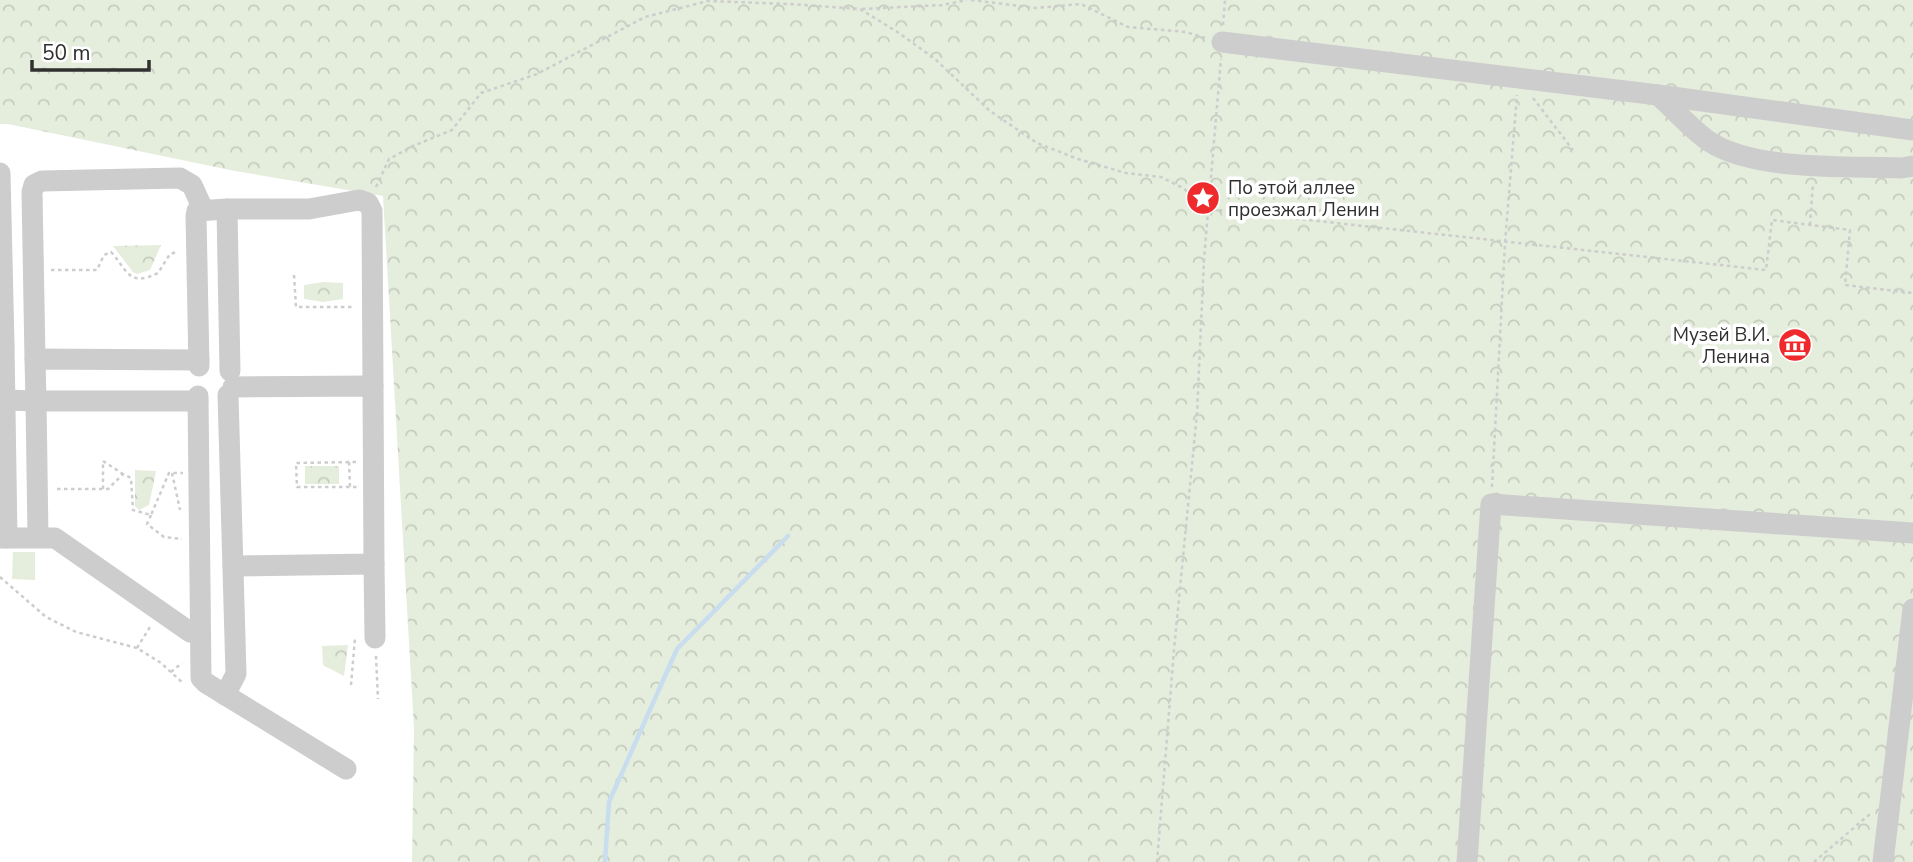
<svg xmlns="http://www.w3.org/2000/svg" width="1913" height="862" viewBox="0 0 1913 862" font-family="'Nunito Sans',sans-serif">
<defs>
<pattern id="forest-crowns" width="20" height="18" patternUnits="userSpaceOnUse" patternTransform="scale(1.75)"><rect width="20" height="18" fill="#e5eddd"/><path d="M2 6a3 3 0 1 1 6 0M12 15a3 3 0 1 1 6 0" fill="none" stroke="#c5ccbe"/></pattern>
</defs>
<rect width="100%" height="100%" fill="#fff"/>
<g fill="url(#forest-crowns)">
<path d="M0 0H1913V862H412L414 728 383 196 235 171 8 124H0Z"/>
<path d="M161 245 150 270 137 274 133 272 113 246Z"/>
<path d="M324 282 343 283V299L323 302 304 299V285Z"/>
<rect x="305" y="466" width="34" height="18"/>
<path d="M135 470 156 471 149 505 139 510 135 506Z"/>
<path d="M348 645 344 676 323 665 322 646Z"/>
</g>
<path fill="#e5eddd" d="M13 552H35V580L12 579Z"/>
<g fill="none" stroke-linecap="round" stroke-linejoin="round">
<path stroke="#c8ddee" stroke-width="4.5" d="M605 862 609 802 677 649 788 536"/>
<g stroke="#cdcdcd" stroke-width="2.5" stroke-dasharray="3.5 3.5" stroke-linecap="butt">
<path d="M971 0 1036 8 1081 4 1128 27 1186 32 1205 38"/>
<path d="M862 9 942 5 967 0"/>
<path d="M1223 25 1225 0"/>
<path d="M1533 98 1573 150"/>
<path d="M376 187 389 159 413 146 452 130 481 93 537 74 645 17 708 1 789 4 860 9 899 33 935 59 990 111 1037 143 1078 159 1126 173 1161 177 1183 188 1208 209 1766 270 1772 220 1850 230 1845 285 1913 293"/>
<path d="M1810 225 1813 183"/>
<path d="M51 270H97L104 255 111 252C127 269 128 288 158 273L170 254 177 252"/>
<path d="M294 275 296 307H355"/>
<path d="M349 462 350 487"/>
<path d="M356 462 296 463 297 487H357"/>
<path d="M172 473 180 510"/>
<path d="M1492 487 1505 243 1517 95"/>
<path d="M57 489H108L123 474 131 478 133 510 151 515 169 473H183"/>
<path d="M103 489V461L123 474"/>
<path d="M151 515 147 524 164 537 182 539"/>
<path d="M0 577 46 617 76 632 137 648 161 663 184 684"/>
<path d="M137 648 150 627"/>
<path d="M376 656 378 699"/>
<path d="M171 672 182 663"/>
<path d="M351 685 355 638"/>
<path d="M1157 862 1174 650 1197 413 1204 259 1221 59"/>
<path d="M1814 862 1870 814"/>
</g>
<g stroke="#cdcdcd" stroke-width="21">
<path d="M1222 42 1658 95 1913 130"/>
<path d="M1658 95C1674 109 1693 131 1710 142 1755 171 1848 166 1901 168L1913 166"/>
<path d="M0 173 4 345"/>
<path d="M227 209H309L359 200 368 203 372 211 373 386"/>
<path d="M0 345H4L7 538"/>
<path d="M35 359 32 192 34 185 42 181 180 178 192 185 203 209"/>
<path d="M199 366 196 216 197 211 227 209 230 371"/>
<path d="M233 387 373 386 374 564 233 566"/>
<path d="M198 396 201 678 206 683 346 769"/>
<path d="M5 400 36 401 35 359 199 360"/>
<path d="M38 537 36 401H198"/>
<path d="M0 538H55L190 632 200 633"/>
<path d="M374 564 375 638"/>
<path d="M225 695 236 674 228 395"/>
<path d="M1467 862 1491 504 1913 533"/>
<path d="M1883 862 1913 609"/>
</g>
</g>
<defs>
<g id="sight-disc" transform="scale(1.75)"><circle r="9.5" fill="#ef2a2c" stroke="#fff"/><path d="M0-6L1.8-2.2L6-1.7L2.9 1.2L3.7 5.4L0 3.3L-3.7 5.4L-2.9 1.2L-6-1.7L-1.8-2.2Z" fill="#fff"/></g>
<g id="museum-disc" transform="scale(1.75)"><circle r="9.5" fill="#ef2a2c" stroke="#fff"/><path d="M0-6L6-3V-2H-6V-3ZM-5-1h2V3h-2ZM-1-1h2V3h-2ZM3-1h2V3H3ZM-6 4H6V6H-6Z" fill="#fff"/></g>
</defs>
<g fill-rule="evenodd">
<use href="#sight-disc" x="1203" y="198"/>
<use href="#museum-disc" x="1795" y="345"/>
</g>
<g text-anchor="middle" stroke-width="7" stroke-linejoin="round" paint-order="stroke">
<g font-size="19" fill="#303030" stroke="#fff" text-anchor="start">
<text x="1228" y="194">По этой аллее<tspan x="1228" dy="22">проезжал Ленин</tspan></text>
<text x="1770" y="341" text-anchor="end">Музей В.И.<tspan x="1770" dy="22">Ленина</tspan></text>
</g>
</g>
<path d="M32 60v10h117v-10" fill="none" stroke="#303030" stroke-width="3.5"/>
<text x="42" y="60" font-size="21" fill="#303030" stroke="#ffffff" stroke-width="5" paint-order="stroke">50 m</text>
</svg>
